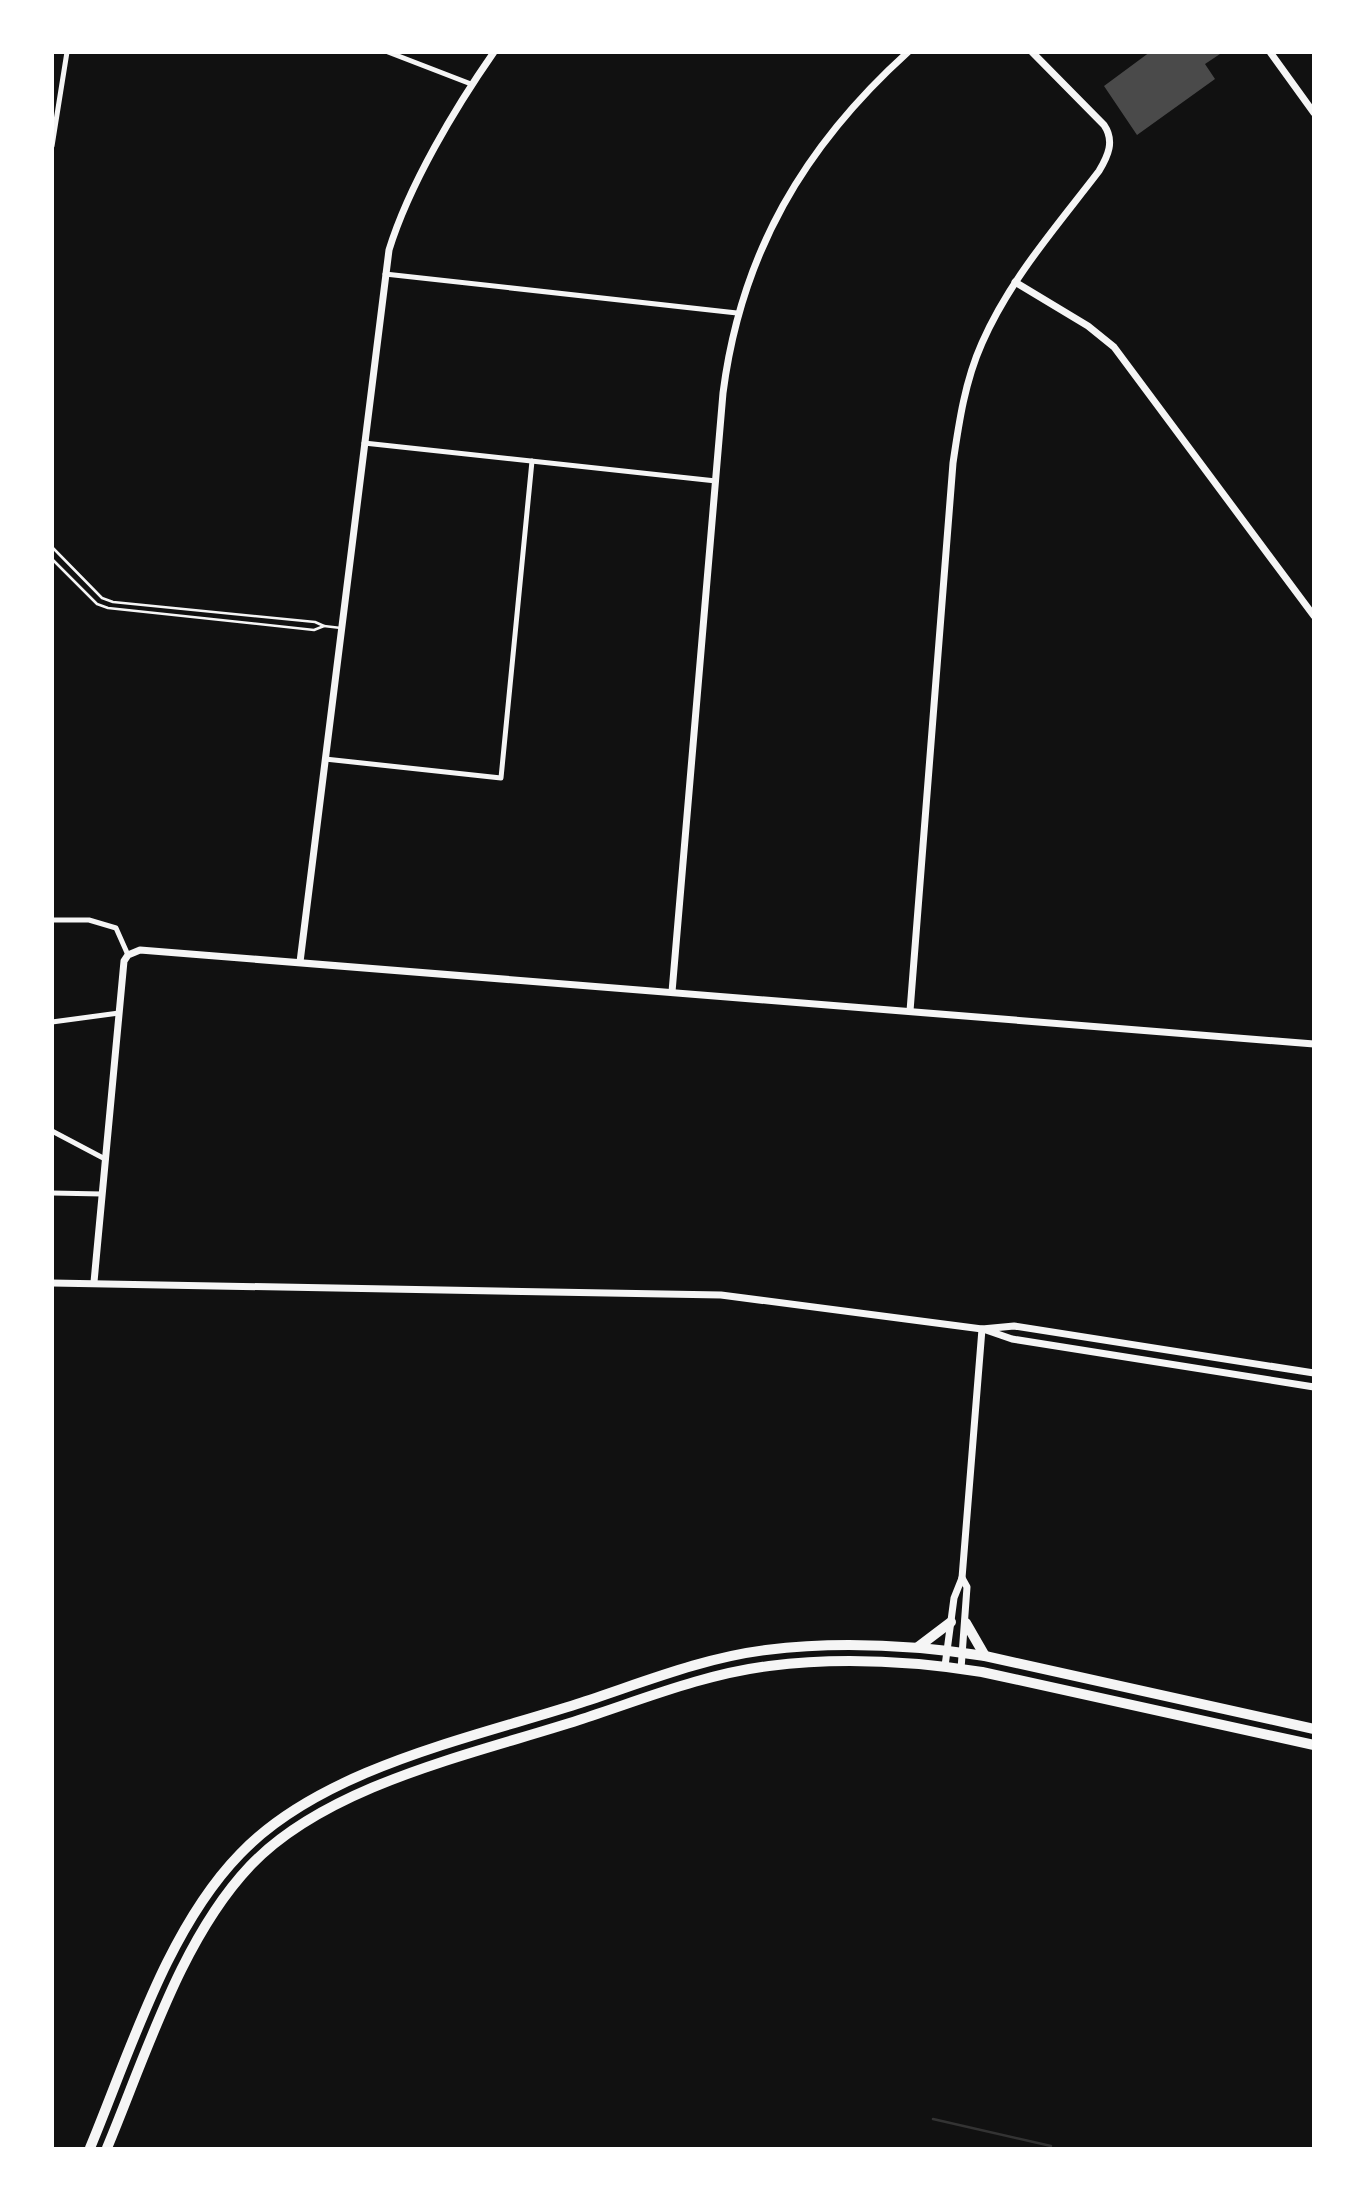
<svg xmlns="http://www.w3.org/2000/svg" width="1366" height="2201" viewBox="0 0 1366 2201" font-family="Raleway,sans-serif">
<rect width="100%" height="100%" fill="#111"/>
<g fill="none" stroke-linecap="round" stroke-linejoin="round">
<path stroke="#333" stroke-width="2.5" d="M933 2119 1051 2146"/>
</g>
<path fill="#4a4a4a" d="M1150 52H1223L1205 64 1215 79 1137 135 1104 86Z"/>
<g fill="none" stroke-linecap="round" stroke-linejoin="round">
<g stroke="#f5f5f5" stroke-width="2.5">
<path d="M52 547 102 598 113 602 315 622 324 626 314 630 108 608 97 604 52 559"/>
<path d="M324 626 341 628"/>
</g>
<g stroke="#f5f5f5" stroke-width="5">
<path d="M388 52 471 84"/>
<path d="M52 146 67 52"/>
<path d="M385 274 737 313"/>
<path d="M364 443 716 481"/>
<path d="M325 759 501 778 532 461"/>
<path d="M52 920H89L116 928 128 955"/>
<path d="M52 1022 119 1013"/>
<path d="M52 1131 105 1159"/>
<path d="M52 1193 102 1194"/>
</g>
<g stroke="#f5f5f5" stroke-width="7">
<path d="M1270 52 1314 113"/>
<path d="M1015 282 1088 326 1114 347 1314 616"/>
<path d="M300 962 389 250C409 185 455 108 494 52"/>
<path d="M672 992 723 393C741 253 804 146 908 52"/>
<path d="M910 1011 953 463C959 422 965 381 982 343 1010 279 1057 226 1099 171 1108 156 1115 141 1104 125L1032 52"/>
<path d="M94 1282 124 961 128 955 140 950 1314 1044"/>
<path d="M52 1283 721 1295 982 1329 1014 1326 1314 1373"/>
<path d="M986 1330 1012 1339 1314 1387"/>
<path d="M945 1666 954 1598 962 1578 982 1329"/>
<path d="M961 1669 967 1587 962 1578"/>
</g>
<g stroke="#f5f5f5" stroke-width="10">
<path d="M966 1623 985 1656"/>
<path d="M918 1647 951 1622"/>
<path d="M90 2148C130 2052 167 1929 240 1854 321 1769 468 1739 577 1704 639 1684 701 1658 766 1650 839 1641 913 1645 985 1656L1314 1729"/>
<path d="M107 2148C146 2055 181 1939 250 1866 328 1784 474 1754 579 1720 641 1700 704 1674 769 1666 840 1657 912 1661 982 1672L1314 1745"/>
</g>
</g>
<rect width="1366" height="2201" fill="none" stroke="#ffffff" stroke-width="108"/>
</svg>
